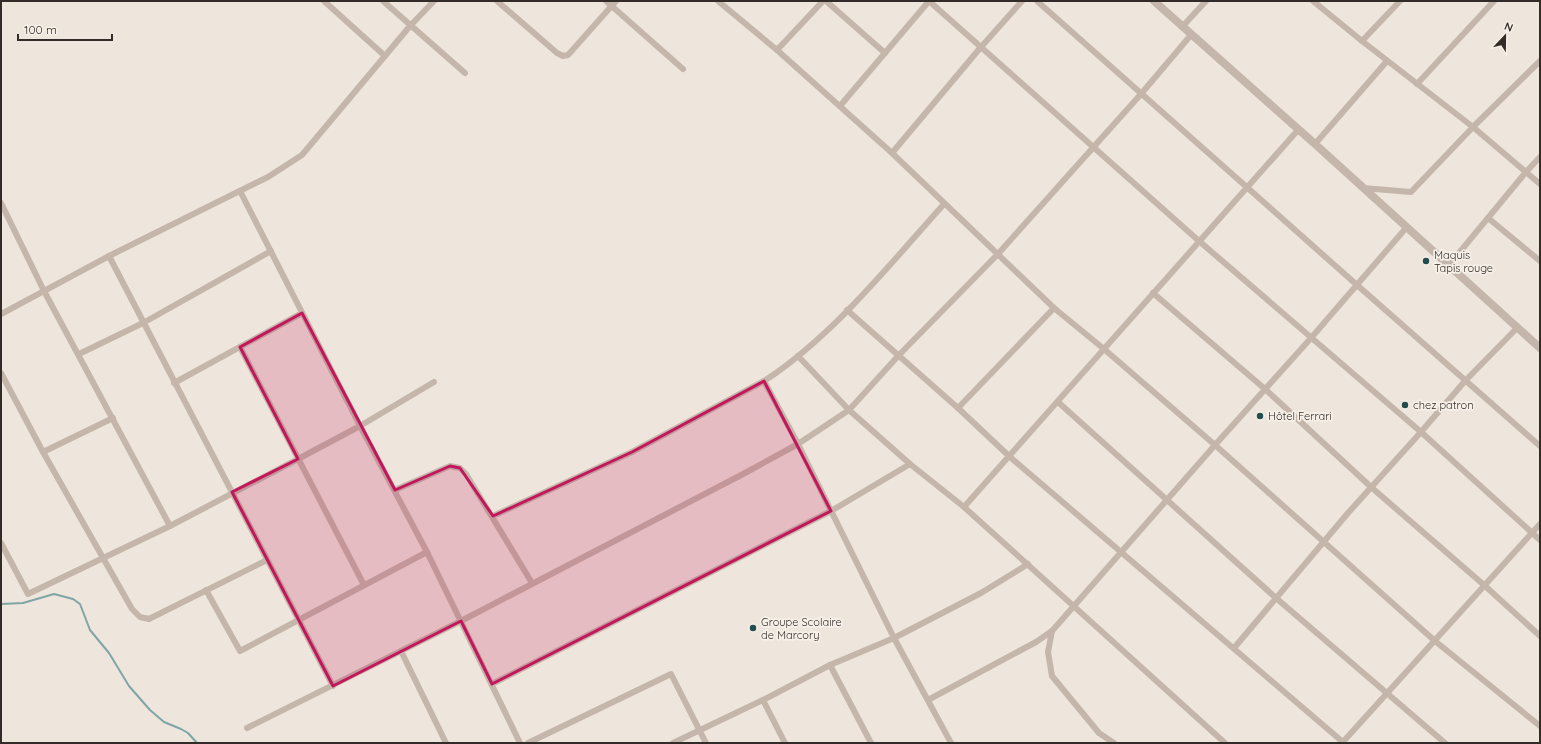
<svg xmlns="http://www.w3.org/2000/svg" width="1541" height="744" viewBox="0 0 1541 744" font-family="Quicksand,sans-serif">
<rect width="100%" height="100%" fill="#eee5dc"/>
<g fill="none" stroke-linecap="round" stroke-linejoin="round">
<path stroke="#7fa6a7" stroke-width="2" d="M1 604 23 603 54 594 73 599 80 604 90 630 109 653 129 686 150 710 164 722 181 729 188 733 197 743"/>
<g stroke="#c4b6aa" stroke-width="6">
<path d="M324 1 385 56"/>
<path d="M383 1 465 73"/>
<path d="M497 1 557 53 563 56 568 55 616 1"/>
<path d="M606 1 683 69"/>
<path d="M718 1 777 50 892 153 1054 308 1104 349 1215 445 1435 641 1540 726"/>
<path d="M826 1 885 53"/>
<path d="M929 1 1199 241 1421 432 1540 540"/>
<path d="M1037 1 1357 285 1540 446"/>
<path d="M1313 1 1362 41 1473 127 1540 184"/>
<path d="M1182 27 1206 1"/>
<path d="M1362 41 1400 1"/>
<path d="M777 50 823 1"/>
<path d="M1417 84 1494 1"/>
<path d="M840 106 929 1"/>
<path d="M1315 144 1387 61"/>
<path d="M892 153 981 47 1022 1"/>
<path d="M1363 188 1411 192 1473 127 1540 61"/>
<path d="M240 191 360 426 427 552 520 743"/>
<path d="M1 203 44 291 170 526"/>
<path d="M1488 218 1540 261"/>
<path d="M109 256 333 686"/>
<path d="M1449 265 1526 172 1540 157"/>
<path d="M1153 293 1265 389 1371 487 1484 585 1540 636"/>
<path d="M847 310 958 408 1010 457 1344 743"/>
<path d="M1 314 109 256 268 177 302 155 410 26 434 1"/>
<path d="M240 347 364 585"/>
<path d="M79 354 143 323 271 251"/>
<path d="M798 356 849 410 910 464 964 507 1225 743"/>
<path d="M1 373 43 452 132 609 140 617 149 619 267 560"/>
<path d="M764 381 798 444 894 638 951 743"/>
<path d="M174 383 302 313"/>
<path d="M1058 402 1276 598 1445 743"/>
<path d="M958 408 1054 308"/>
<path d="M43 452 113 418"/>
<path d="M395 490 450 466 460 468 466 474 532 583"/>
<path d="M964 507 1298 130"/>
<path d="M493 516 632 452 764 381C832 337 890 264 944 204"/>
<path d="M1 543 28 594 170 526 298 459 360 426 434 382"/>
<path d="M206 590 240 651 427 552"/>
<path d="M1052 631 1048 652 1052 676 1099 733 1114 743"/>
<path d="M1234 648 1348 513 1421 432 1465 381 1517 328"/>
<path d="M401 651 446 743"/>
<path d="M830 665 871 743"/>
<path d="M492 684 831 511 910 464"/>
<path d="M763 700 785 743"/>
<path d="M928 700 1036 642 1052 631 1215 445 1311 338 1406 228"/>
<path d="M247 728 461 621 745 473 798 444 849 410 899 355 998 254 1141 94 1191 35"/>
<path d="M528 743 671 674 706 743"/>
<path d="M673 743 763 700 830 665 894 638 981 593 1028 564"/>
<path d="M1342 743 1540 524"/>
</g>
<path stroke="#c4b6aa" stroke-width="8" d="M1154 1 1315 144 1540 348"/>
</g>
<path fill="#c2185b" fill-opacity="0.2" stroke="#c2185b" stroke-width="3" stroke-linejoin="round" d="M302 313 395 490 450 466 460 468 493 516 632 452 764 381 831 511 492 684 461 621 333 686 232 492 298 459 240 347Z"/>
<g fill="#234c4f" stroke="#f6f0e8" stroke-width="1.5">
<circle cx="1426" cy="261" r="4"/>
<circle cx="1405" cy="405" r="4"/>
<circle cx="1260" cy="416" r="4"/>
<circle cx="753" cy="628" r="4"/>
</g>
<g text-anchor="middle" stroke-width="3.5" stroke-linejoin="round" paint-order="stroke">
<g font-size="11" fill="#332b28" stroke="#f6f0e8" text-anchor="start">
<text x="1434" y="259">Maquis<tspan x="1434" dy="13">Tapis rouge</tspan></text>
<text x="1413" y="409">chez patron</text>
<text x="1268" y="420">Hôtel Ferrari</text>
<text x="761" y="626">Groupe Scolaire<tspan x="761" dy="13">de Marcory</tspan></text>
</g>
</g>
<rect width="1541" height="744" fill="none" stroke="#332b28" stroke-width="4"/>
<g transform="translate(1505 36) rotate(22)" stroke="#f6f0e8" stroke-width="3" paint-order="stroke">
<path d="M0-3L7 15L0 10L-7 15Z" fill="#332b28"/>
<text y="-6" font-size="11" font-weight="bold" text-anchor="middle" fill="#332b28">N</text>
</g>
<path d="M18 34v6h94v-6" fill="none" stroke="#332b28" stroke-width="2"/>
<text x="24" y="34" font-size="12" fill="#332b28" stroke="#f6f0e8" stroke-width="3" paint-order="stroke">100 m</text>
</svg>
